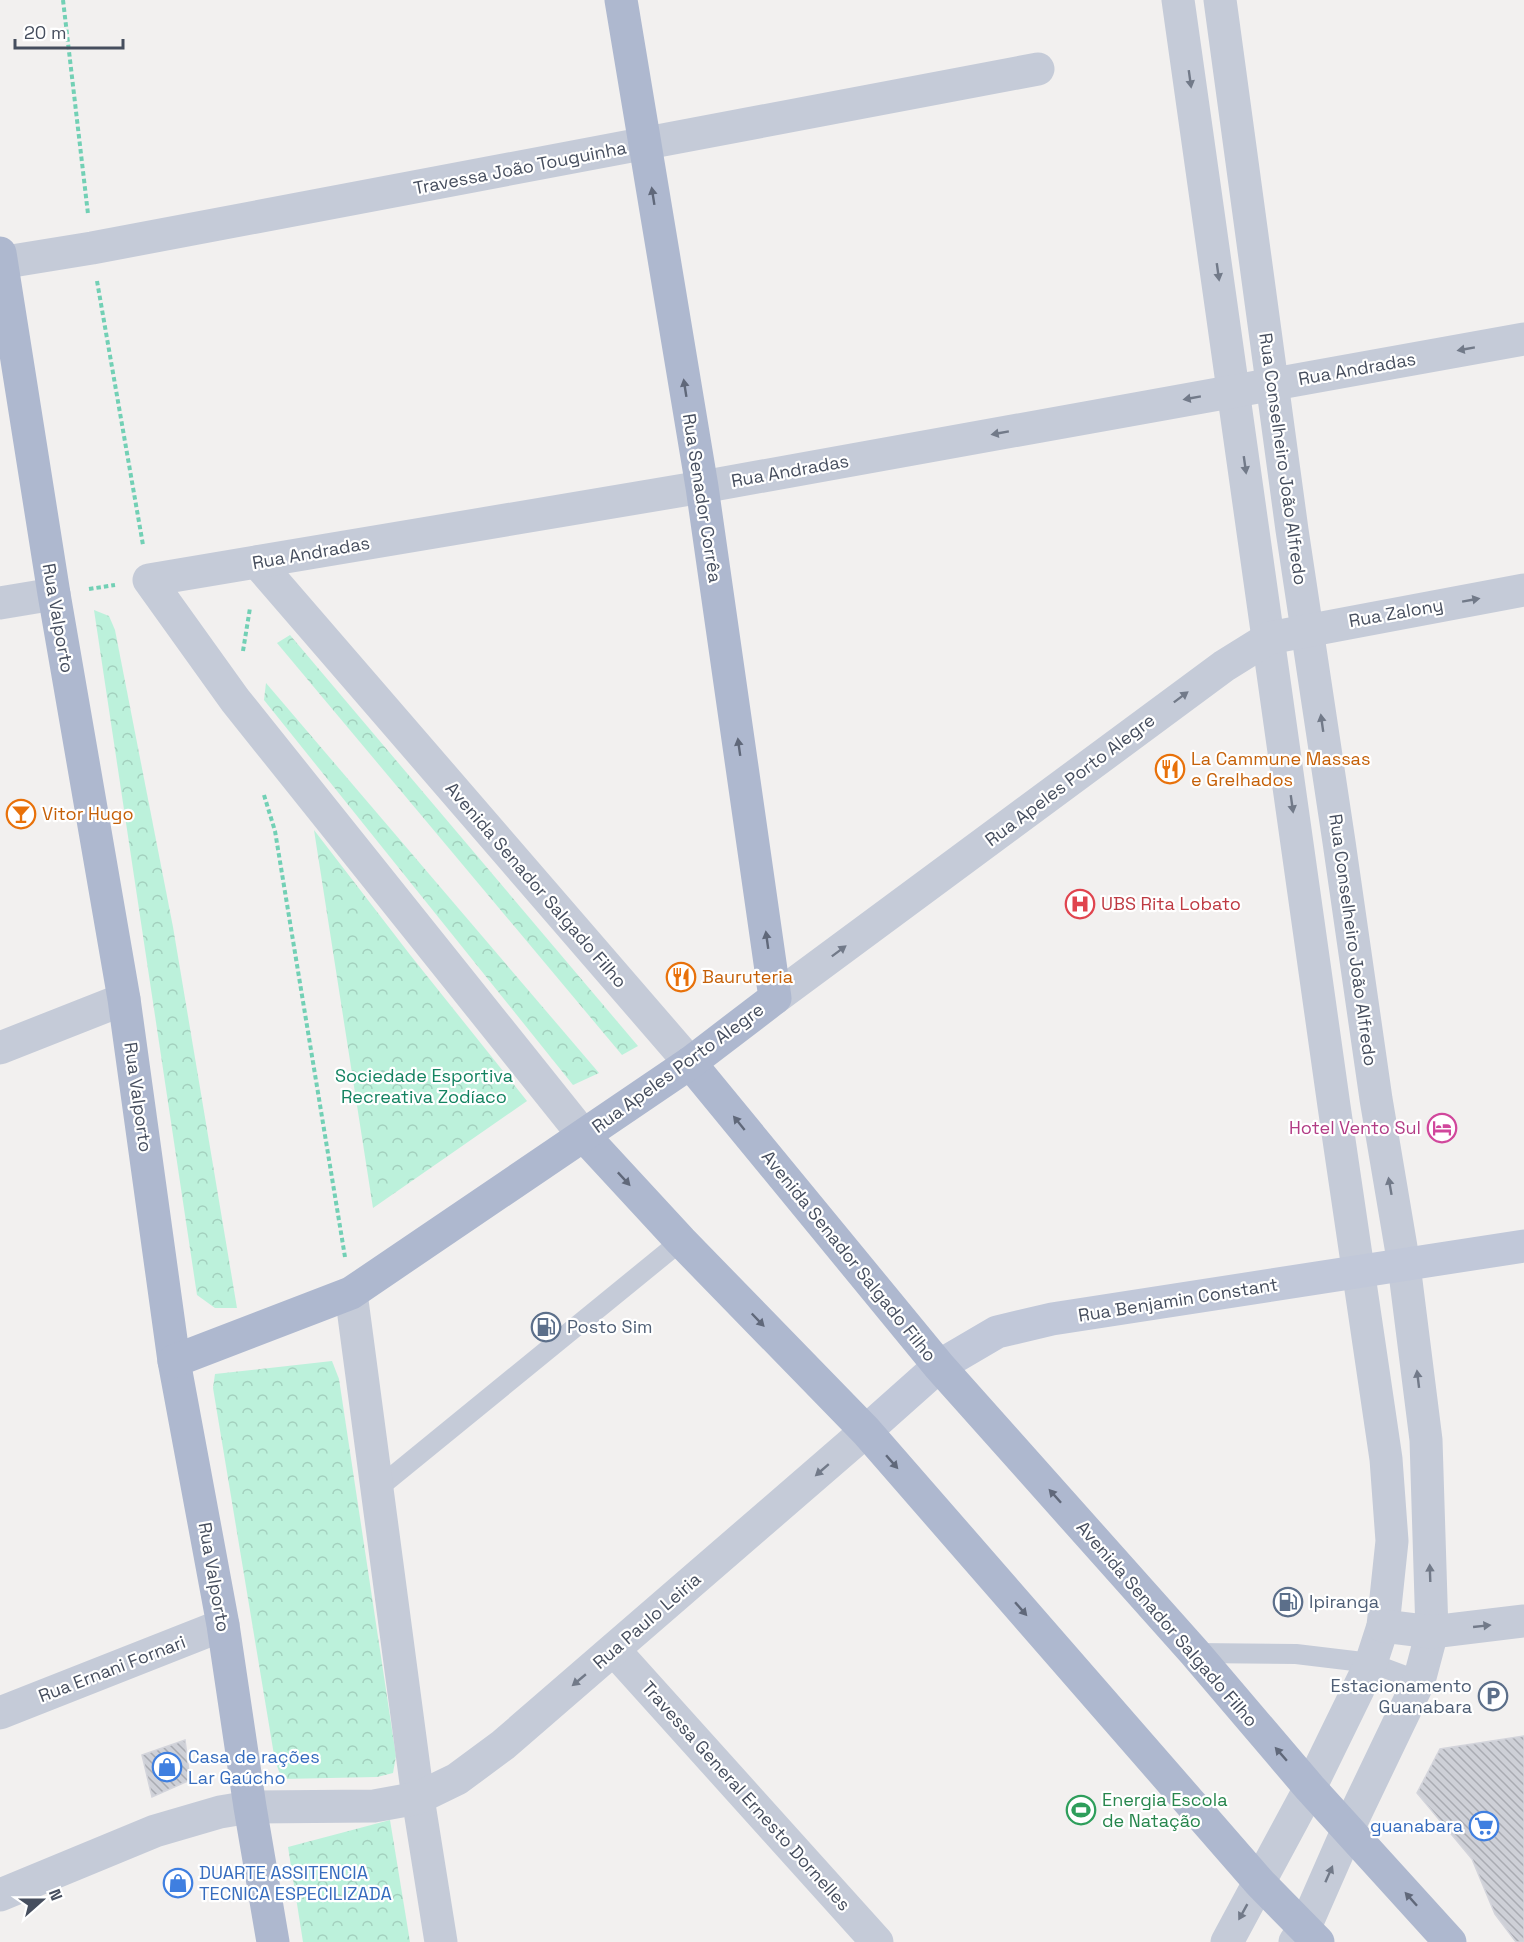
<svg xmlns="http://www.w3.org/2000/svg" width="1524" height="1942" viewBox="0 0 1524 1942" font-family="'Space Grotesk',sans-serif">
<defs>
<pattern id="park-crowns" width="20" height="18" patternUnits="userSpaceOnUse" patternTransform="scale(1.5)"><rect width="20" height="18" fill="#bcf1db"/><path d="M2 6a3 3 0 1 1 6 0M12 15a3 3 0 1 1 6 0" fill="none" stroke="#a3d0be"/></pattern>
<pattern id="building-back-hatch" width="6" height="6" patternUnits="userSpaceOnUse" patternTransform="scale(1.5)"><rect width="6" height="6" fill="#ced0d7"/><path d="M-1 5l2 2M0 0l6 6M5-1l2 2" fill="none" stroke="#a9abb2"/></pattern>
</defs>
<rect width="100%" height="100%" fill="#f2f0ef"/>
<g fill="url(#park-crowns)">
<path d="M94 610 109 616 115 630 173 927 237 1308H215L197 1295Z"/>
<path d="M290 635 638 1046 622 1055 277 643Z"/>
<path d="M266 683 599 1073 573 1085 264 700Z"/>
<path d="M314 830 411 956 527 1101 373 1208Z"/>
<path d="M332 1361 339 1379 396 1756 393 1773 377 1777 282 1779 275 1761 213 1388 215 1374Z"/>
<path d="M390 1820 410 1942H303L288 1847Z"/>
</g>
<g fill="url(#building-back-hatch)" stroke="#d3d4db" stroke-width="1.5">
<path d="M1524 1736V1942H1516L1495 1914 1472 1859 1417 1793 1440 1749Z"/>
<path d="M185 1740 190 1780 152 1797 142 1755Z"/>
</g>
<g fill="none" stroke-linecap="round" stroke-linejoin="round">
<g stroke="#72d0b5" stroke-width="4" stroke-dasharray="4.5 3" stroke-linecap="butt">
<path d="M63 0 88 214"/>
<path d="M97 281 143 545"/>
<path d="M89 589 115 585"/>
<path d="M243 651 250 608"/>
<path d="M264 795 275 831 345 1257"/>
</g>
<g stroke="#c5cbd8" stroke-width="20">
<path d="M377 1489 681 1241"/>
<path d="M1195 1653 1296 1654 1371 1663 1419 1681"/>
</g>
<g stroke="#c5cbd8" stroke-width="33">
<path d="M1178 0 1334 1106 1386 1459 1392 1541 1383 1626 1371 1663 1310 1788 1227 1942"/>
<path d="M1220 0 1292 530 1339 842 1376 1099 1404 1265 1426 1440 1432 1632 1419 1681 1348 1829 1305 1927 1295 1942"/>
<path d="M0 263 92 248 1038 69"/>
<path d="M257 562 690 1063"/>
<path d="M0 603 54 594"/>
<path d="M775 998 1224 666 1269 638 1524 590"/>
<path d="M0 1048 124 999"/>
<path d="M584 1136 235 700 149 580 702 487 1524 339"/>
<path d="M351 1293 418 1798 441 1942"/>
<path d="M1383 1626 1432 1632 1524 1621"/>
<path d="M614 1650 877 1942"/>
<path d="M0 1713 223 1625"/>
<path d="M0 1895 155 1831 220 1812 250 1807 374 1806 418 1798 457 1779 503 1745 866 1431"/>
</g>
<path stroke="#c1c8d9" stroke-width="33" d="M866 1431 939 1366 997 1332 1052 1319 1524 1246"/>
<g stroke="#aeb8cf" stroke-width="33">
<path d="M0 253 54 594 124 999 174 1361 223 1625 250 1807 273 1942"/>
<path d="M690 1063 939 1366 1195 1653 1310 1788 1450 1942"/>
<path d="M584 1136 681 1241 866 1431 1260 1883 1318 1942"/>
<path d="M174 1361 351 1293 690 1063 775 998 702 487 621 0"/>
</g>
</g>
<defs><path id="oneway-solid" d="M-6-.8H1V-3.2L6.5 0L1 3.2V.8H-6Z" transform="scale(1.5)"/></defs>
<g fill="#727a89">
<use href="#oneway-solid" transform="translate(1190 79) rotate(82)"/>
<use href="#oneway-solid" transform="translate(1218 272) rotate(82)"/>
<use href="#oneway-solid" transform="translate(1466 349) rotate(170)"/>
<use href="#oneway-solid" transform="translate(1192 398) rotate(170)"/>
<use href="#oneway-solid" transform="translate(1000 433) rotate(170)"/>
<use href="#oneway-solid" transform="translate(1245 465) rotate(82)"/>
<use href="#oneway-solid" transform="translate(1471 600) rotate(-10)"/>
<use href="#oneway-solid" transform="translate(1181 697) rotate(-37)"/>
<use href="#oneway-solid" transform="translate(1322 723) rotate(-98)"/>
<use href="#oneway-solid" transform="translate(1292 804) rotate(82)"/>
<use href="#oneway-solid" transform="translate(839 951) rotate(-37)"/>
<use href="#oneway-solid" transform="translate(1390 1186) rotate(-100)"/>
<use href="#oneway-solid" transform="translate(1418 1379) rotate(-97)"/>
<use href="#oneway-solid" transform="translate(822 1470) rotate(139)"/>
<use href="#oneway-solid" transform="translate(1430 1573) rotate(-92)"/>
<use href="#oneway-solid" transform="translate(1482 1626) rotate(-6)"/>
<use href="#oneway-solid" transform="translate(579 1680) rotate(140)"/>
<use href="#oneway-solid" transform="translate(1329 1874) rotate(-66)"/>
<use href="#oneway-solid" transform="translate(1243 1912) rotate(119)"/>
</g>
<g fill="#60687a">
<use href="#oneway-solid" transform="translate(653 196) rotate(-99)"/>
<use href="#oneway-solid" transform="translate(685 388) rotate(-99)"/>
<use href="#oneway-solid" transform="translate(739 747) rotate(-98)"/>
<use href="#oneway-solid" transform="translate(767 940) rotate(-98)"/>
<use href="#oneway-solid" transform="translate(739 1123) rotate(-129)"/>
<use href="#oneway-solid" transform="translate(624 1179) rotate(47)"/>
<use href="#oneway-solid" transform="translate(758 1320) rotate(46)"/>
<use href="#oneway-solid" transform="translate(892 1462) rotate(49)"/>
<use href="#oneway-solid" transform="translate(1055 1496) rotate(-132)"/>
<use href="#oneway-solid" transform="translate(1021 1609) rotate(49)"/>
<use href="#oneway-solid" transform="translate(1281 1754) rotate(-131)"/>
<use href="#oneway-solid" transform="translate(1411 1899) rotate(-132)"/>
</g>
<defs>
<g id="restaurant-ring" transform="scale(1.5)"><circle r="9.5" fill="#fff" stroke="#e8710a" stroke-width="1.5"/><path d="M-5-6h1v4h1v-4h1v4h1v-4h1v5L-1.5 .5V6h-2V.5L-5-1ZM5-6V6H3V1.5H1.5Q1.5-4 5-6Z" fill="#e8710a"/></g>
<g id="bar-ring" transform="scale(1.5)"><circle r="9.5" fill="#fff" stroke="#e8710a" stroke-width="1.5"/><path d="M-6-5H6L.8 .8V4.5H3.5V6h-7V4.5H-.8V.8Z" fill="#e8710a"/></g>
<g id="hospital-ring" transform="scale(1.5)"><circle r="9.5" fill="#fff" stroke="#e0444e" stroke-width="1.5"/><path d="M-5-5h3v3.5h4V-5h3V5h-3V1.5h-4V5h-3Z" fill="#e0444e"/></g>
<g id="hotel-ring" transform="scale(1.5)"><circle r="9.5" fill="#fff" stroke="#d1479c" stroke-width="1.5"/><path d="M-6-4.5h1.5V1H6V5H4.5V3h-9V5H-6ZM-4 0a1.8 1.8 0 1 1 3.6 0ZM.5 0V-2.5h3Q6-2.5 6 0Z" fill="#d1479c"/></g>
<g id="fuel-ring" transform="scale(1.5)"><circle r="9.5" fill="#fff" stroke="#5c6f8a" stroke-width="1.5"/><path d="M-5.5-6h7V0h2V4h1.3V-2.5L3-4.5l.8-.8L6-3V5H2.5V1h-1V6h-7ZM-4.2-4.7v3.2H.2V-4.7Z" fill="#5c6f8a"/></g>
<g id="parking-ring" transform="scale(1.5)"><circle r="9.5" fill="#fff" stroke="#5c6f8a" stroke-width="1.5"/><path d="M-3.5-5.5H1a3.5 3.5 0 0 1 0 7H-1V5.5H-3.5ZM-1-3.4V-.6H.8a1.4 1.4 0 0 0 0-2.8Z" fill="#5c6f8a"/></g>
<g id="shop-ring" transform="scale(1.5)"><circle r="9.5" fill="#fff" stroke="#3f7fe0" stroke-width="1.5"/><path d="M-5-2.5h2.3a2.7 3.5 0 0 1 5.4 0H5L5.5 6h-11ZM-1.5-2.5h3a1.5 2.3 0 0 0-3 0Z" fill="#3f7fe0"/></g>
<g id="stadium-ring" transform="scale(1.5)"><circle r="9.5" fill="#fff" stroke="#2e9e5b" stroke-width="1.5"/><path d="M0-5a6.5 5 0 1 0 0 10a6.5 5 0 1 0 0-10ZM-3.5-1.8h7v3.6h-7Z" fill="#2e9e5b"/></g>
<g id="supermarket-ring" transform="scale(1.5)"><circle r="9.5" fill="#fff" stroke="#3f7fe0" stroke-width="1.5"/><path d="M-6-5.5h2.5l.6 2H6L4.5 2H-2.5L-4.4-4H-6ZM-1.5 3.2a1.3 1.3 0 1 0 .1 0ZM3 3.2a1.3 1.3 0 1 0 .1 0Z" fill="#3f7fe0"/></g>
</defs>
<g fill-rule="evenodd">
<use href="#restaurant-ring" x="1170" y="769"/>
<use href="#bar-ring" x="21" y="814"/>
<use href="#hospital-ring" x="1080" y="904"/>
<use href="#restaurant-ring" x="681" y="977"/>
<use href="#hotel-ring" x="1442" y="1128"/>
<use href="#fuel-ring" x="546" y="1327"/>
<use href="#fuel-ring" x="1288" y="1602"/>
<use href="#parking-ring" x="1493" y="1696"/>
<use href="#shop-ring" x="167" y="1767"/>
<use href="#stadium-ring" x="1081" y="1810"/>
<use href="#supermarket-ring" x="1484" y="1826"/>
<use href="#shop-ring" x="178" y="1883"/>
</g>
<g text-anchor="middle" stroke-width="4.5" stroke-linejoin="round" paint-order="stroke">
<g font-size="18" fill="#464e5e" stroke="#fff">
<text transform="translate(520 168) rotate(-11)" y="6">Travessa João Touguinha</text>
<text transform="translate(1357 369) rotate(-10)" y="6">Rua Andradas</text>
<text transform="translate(1283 459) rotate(82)" y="6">Rua Conselheiro João Alfredo</text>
<text transform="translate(790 471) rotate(-10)" y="6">Rua Andradas</text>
<text transform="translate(702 498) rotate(81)" y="6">Rua Senador Corrêa</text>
<text transform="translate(311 553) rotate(-10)" y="6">Rua Andradas</text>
<text transform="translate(1396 613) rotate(-10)" y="6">Rua Zalony</text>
<text transform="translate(58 618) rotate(80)" y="6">Rua Valporto</text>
<text transform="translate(1070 780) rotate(-37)" y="6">Rua Apeles Porto Alegre</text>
<text transform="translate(536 885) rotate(49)" y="6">Avenida Senador Salgado Filho</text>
<text transform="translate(1353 940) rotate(82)" y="6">Rua Conselheiro João Alfredo</text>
<text transform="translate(678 1068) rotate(-36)" y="6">Rua Apeles Porto Alegre</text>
<text transform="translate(138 1097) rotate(82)" y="6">Rua Valporto</text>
<text transform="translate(849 1256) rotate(51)" y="6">Avenida Senador Salgado Filho</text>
<text transform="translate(1178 1300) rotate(-9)" y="6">Rua Benjamin Constant</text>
<text transform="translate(214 1577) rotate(80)" y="6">Rua Valporto</text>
<text transform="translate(647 1621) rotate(-41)" y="6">Rua Paulo Leiria</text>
<text transform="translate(1167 1624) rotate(49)" y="6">Avenida Senador Salgado Filho</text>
<text transform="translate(112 1669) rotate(-21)" y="6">Rua Ernani Fornari</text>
<text transform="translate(746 1796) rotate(48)" y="6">Travessa General Ernesto Dornelles</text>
</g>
<g font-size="18" fill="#c56008" stroke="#fff" text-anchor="start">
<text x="1191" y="765">La Cammune Massas<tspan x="1191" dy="21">e Grelhados</tspan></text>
<text x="42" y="820">Vitor Hugo</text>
<text x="702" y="983">Bauruteria</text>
</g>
<g font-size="18" fill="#be3a42" stroke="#fff" text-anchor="start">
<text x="1101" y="910">UBS Rita Lobato</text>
</g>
<g font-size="18" fill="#138361" stroke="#fff">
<text x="424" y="1082">Sociedade Esportiva<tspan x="424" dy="21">Recreativa Zodíaco</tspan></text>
</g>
<g font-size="18" fill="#b23c85" stroke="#fff" text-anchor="end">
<text x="1421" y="1134">Hotel Vento Sul</text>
</g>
<g font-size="18" fill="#4e5e75" stroke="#fff" text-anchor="start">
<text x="567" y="1333">Posto Sim</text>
<text x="1309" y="1608">Ipiranga</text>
<text x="1472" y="1692" text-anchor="end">Estacionamento<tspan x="1472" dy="21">Guanabara</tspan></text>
</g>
<g font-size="18" fill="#366cbe" stroke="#fff" text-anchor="start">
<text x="188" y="1763">Casa de rações<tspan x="188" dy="21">Lar Gaúcho</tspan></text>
<text x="1463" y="1832" text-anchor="end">guanabara</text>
<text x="199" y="1879">DUARTE ASSITENCIA<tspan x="199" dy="21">TECNICA ESPECILIZADA</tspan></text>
</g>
<g font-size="18" fill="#27864d" stroke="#fff" text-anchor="start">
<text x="1102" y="1806">Energia Escola<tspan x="1102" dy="21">de Natação</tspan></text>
</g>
</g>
<g transform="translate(42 1900) rotate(69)" stroke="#ffffff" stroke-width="4.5" paint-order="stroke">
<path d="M0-4.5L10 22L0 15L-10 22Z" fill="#464e5e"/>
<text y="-9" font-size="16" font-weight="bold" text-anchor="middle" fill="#464e5e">N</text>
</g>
<path d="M15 39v9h108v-9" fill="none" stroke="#464e5e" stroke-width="3"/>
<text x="24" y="39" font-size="18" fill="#464e5e" stroke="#ffffff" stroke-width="4.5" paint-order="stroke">20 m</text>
</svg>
